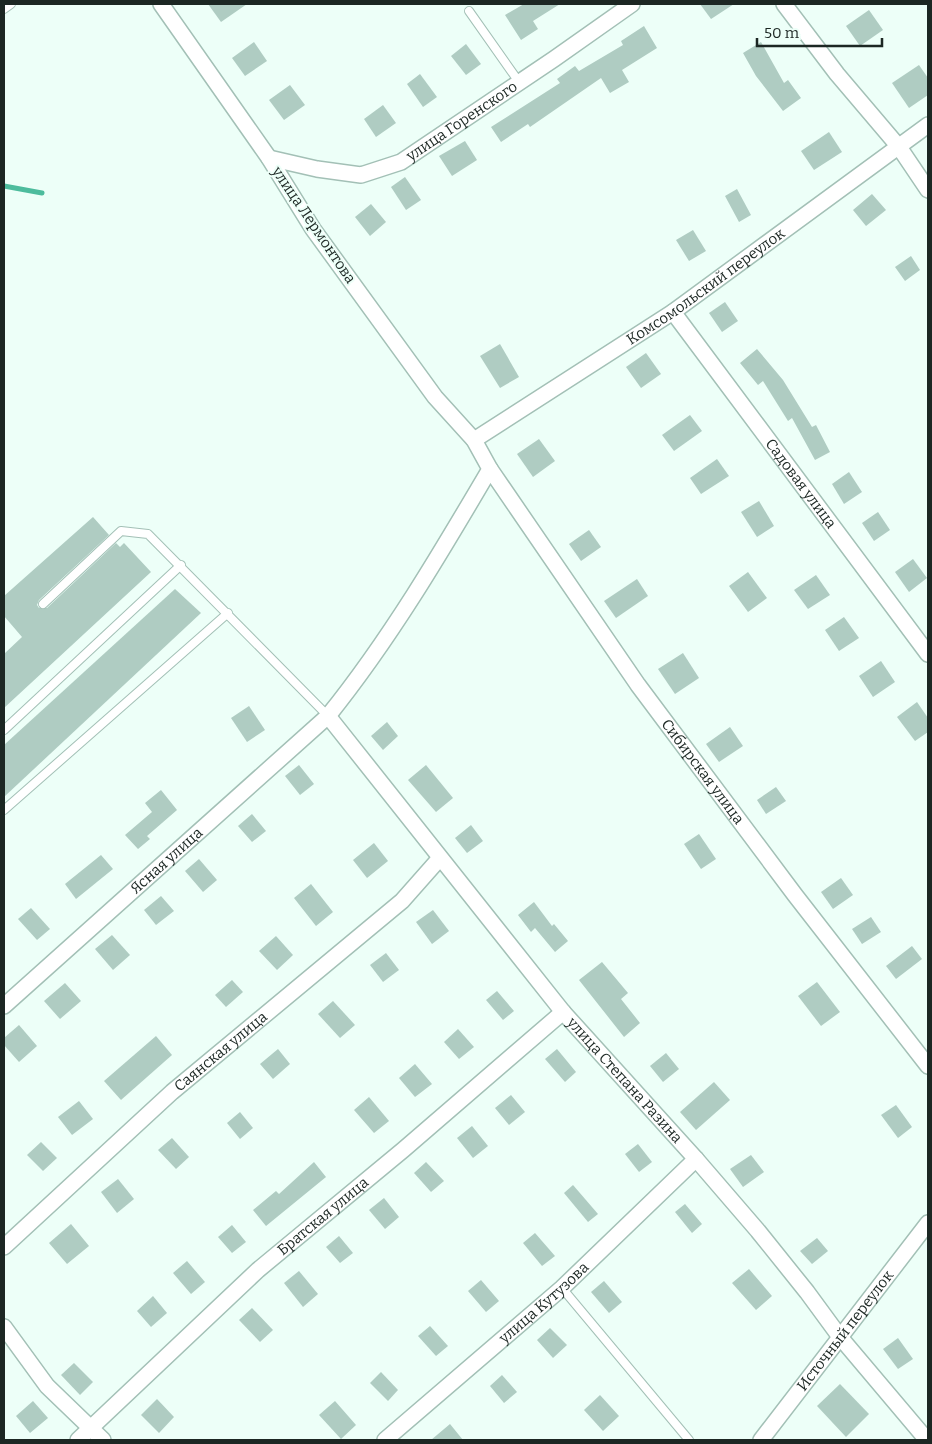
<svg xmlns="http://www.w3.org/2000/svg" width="932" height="1444" viewBox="0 0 932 1444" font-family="Bitter,serif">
<rect width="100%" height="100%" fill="#edfff8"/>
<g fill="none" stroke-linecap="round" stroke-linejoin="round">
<path stroke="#4dbc9d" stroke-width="5" d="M4 186 42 193"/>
</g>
<g fill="#afccc2">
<path d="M208 4H247L221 22Z"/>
<path d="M524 4H560L533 21 538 29 521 40 505 15Z"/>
<path d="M700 4H734L711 19Z"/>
<path d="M869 10 883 30 860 46 846 26Z"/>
<path d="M644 26 657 48 622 70 629 82 610 93 601 78 530 127 528 124 501 142 491 127 560 83 557 79 575 66 579 71 623 45 621 41Z"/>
<path d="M254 42 267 61 245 76 232 58Z"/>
<path d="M761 42 784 83 788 80 801 98 783 111 756 76 743 53Z"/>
<path d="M466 44 481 64 466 75 451 56Z"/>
<path d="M919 65 928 78V95L909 108 892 83Z"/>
<path d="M420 74 437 97 423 107 407 84Z"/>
<path d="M290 85 305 105 284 120 269 100Z"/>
<path d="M383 105 396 123 376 137 364 119Z"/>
<path d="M829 132 842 152 814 170 801 151Z"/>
<path d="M465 141 477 160 452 176 439 156Z"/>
<path d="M405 177 421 200 406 210 391 187Z"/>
<path d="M737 189 751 215 739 222 725 196Z"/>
<path d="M872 194 886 210 866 226 853 210Z"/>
<path d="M371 204 386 222 370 236 355 217Z"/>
<path d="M693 230 706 251 689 261 676 240Z"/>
<path d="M911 256 920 270 905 281 895 267Z"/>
<path d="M725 302 738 321 722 332 709 313Z"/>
<path d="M500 344 519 377 500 388 480 356Z"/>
<path d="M757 349 783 380 812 427 816 425 830 452 815 460 792 418 788 421 763 381 758 385 740 363Z"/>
<path d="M646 353 661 374 641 388 626 367Z"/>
<path d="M690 415 702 431 674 451 662 435Z"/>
<path d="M539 439 555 461 533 477 517 454Z"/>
<path d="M717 459 729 476 701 494 690 478Z"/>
<path d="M849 472 862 492 844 504 832 484Z"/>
<path d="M759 501 774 526 757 537 741 512Z"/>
<path d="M878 512 890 530 874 541 862 523Z"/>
<path d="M93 517 109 535 39 600 37 605 39 608H47L116 543 120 547 124 543 151 572 4 708V654L22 637 4 616V596Z"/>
<path d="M589 530 601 547 581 561 569 544Z"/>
<path d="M913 559 927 578 909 592 895 572Z"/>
<path d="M748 572 767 598 748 612 729 586Z"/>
<path d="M816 575 830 595 808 609 794 590Z"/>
<path d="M637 579 648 596 616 618 604 601Z"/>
<path d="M175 589 201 613 4 797V745Z"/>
<path d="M844 617 859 638 839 651 825 630Z"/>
<path d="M683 653 699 678 675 694 658 669Z"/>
<path d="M881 661 895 682 873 697 859 676Z"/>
<path d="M917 702 928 718V732L915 741 897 717Z"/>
<path d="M249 706 265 730 247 742 231 718Z"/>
<path d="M387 722 398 736 383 750 371 736Z"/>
<path d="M730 727 743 746 719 762 706 744Z"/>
<path d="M299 765 314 784 300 795 285 776Z"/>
<path d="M426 765 453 798 436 812 408 780Z"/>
<path d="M776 787 786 801 766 814 757 800Z"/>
<path d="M161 790 177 810 147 836 150 839 138 849 125 835 152 812 145 803Z"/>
<path d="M252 814 266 831 252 842 238 826Z"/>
<path d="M471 825 483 841 467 853 455 838Z"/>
<path d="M699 834 716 859 701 869 684 844Z"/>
<path d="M374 843 388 861 367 878 353 860Z"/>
<path d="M101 855 113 869 76 899 65 884Z"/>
<path d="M199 859 217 880 203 892 185 871Z"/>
<path d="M841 878 853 895 833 909 821 892Z"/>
<path d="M311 884 333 912 316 926 294 898Z"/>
<path d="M161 896 174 911 156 925 144 910Z"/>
<path d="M534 902 552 926 554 924 568 941 555 952 535 928 531 932 518 915Z"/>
<path d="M31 908 50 929 37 940 18 919Z"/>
<path d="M433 910 449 931 432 944 416 922Z"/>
<path d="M871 917 881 932 862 944 852 929Z"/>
<path d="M112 935 130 955 113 970 95 949Z"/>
<path d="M276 936 293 955 277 970 259 951Z"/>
<path d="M912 946 922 959 896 979 886 966Z"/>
<path d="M386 953 399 970 383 982 370 965Z"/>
<path d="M602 962 628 993 621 999 640 1023 624 1037 579 980Z"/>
<path d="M232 980 243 992 226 1007 215 995Z"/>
<path d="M817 982 840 1012 821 1026 798 996Z"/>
<path d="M65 983 81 1001 60 1019 44 1001Z"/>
<path d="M497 991 514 1011 503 1020 486 1000Z"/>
<path d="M333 1001 355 1025 340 1038 318 1014Z"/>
<path d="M19 1025 37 1046 19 1062 4 1045V1038Z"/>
<path d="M458 1029 474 1047 459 1059 444 1042Z"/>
<path d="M156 1036 172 1055 121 1100 104 1081Z"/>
<path d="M278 1049 290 1064 273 1079 260 1064Z"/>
<path d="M557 1049 576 1072 565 1082 545 1059Z"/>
<path d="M666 1053 679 1069 663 1082 650 1066Z"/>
<path d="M415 1064 432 1084 415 1097 399 1078Z"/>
<path d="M714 1082 730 1100 696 1130 680 1112Z"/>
<path d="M511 1095 525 1112 509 1125 495 1108Z"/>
<path d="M369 1097 389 1121 374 1133 354 1110Z"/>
<path d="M79 1101 93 1119 72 1135 58 1117Z"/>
<path d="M896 1105 912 1127 898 1138 881 1115Z"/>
<path d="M240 1112 253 1128 240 1139 227 1123Z"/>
<path d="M472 1126 488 1146 473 1158 457 1138Z"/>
<path d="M172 1138 189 1157 176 1169 158 1150Z"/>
<path d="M41 1142 57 1158 43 1171 27 1155Z"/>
<path d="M638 1144 652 1162 639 1172 625 1154Z"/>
<path d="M751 1155 764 1172 743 1187 730 1169Z"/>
<path d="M314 1162 326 1177 266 1226 253 1210 276 1191 279 1194Z"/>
<path d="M426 1162 444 1181 431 1192 414 1173Z"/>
<path d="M118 1179 134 1199 117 1213 101 1192Z"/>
<path d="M573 1185 598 1214 588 1222 564 1193Z"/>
<path d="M384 1198 399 1217 385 1229 369 1210Z"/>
<path d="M685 1204 702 1224 692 1233 675 1212Z"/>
<path d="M71 1224 89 1246 67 1264 49 1243Z"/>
<path d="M232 1225 246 1242 232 1253 218 1237Z"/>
<path d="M535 1233 555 1256 542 1266 523 1243Z"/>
<path d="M339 1236 353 1253 340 1263 326 1247Z"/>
<path d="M817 1238 828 1251 812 1264 800 1251Z"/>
<path d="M187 1261 205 1282 191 1294 173 1273Z"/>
<path d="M749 1269 772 1296 756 1310 732 1283Z"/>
<path d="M299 1271 318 1294 303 1307 284 1283Z"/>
<path d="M481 1280 499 1301 486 1312 468 1291Z"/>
<path d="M604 1281 622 1302 609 1313 591 1292Z"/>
<path d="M153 1296 167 1313 151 1327 137 1311Z"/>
<path d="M252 1308 273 1330 260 1342 239 1320Z"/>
<path d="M430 1326 448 1346 436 1356 418 1336Z"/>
<path d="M550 1328 567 1345 553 1358 537 1340Z"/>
<path d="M898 1338 913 1359 898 1369 883 1349Z"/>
<path d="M74 1363 93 1382 80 1395 61 1375Z"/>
<path d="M381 1372 398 1390 388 1401 370 1383Z"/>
<path d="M502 1375 517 1392 504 1403 490 1386Z"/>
<path d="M840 1384 869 1414 846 1437 817 1406Z"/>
<path d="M600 1395 619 1416 603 1431 584 1410Z"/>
<path d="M157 1399 174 1417 159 1433 141 1415Z"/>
<path d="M33 1401 48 1418 30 1433 16 1416Z"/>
<path d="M335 1401 356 1425 341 1439 319 1415Z"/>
<path d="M450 1424 463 1440H431Z"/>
</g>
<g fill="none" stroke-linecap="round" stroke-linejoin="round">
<g stroke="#a3c0b6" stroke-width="10">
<g id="service">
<path d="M4 9 11 4"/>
<path d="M469 11 519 82"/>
<path d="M43 604 121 531 148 534 328 716"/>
<path d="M4 730 181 565"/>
<path d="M4 810 228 613"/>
<path d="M562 1288 689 1440"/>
</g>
</g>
<g stroke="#a3c0b6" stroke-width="18">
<g id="minor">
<path d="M784 4 837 74 899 147 928 190"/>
<path id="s1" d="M269 158 317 169 361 175 401 162 554 59 632 4"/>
<path id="s2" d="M673 312 928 654"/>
<path id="s3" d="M474 440 673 312 928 125"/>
<path id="s4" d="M490 469 638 685 795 895 928 1066"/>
<path id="s5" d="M328 716 563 1012 696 1159 758 1231 807 1292 840 1337 927 1440"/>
<path id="s6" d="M4 1006 328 716C390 639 440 554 490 469L474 440 435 397 313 229 269 158 161 4"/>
<path id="s7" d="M4 1247 172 1092 402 901 440 858"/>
<path d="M4 1327 47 1386 103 1440"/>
<path id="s8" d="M78 1440 258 1270 403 1150 563 1012"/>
<path id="s9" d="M385 1440 562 1288 696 1159"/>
<path id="s10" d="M761 1440 928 1223"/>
</g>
</g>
<use href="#service" stroke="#fff" stroke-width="8"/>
<use href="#minor" stroke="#fff" stroke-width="15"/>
</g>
<g text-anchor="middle" stroke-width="4" stroke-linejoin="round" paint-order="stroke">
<g font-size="15" fill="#1c2723" stroke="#edfff8">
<text dy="5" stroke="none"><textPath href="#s1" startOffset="209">улица Горенского</textPath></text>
<text transform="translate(314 225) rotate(56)" y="5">улица Лермонтова</text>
<text dy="5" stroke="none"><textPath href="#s3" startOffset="278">Комсомольский переулок</textPath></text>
<text dy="5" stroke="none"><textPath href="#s2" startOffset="214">Садовая улица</textPath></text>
<text dy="5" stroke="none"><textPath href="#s4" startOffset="370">Сибирская улица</textPath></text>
<text dy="5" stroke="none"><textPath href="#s6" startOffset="218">Ясная улица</textPath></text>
<text dy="5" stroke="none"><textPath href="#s7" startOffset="292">Саянская улица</textPath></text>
<text dy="5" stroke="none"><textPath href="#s5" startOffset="470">улица Степана Разина</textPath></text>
<text dy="5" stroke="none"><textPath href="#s8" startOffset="332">Братская улица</textPath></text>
<text dy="5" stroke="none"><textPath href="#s9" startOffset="210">улица Кутузова</textPath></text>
<text dy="5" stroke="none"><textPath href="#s10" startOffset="138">Источный переулок</textPath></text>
</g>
</g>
<rect width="932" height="1444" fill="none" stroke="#1c2723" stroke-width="10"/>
<path d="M757 38v8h125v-8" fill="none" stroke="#1c2723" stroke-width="2.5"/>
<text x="764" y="38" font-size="15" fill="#1c2723" stroke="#edfff8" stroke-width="4" paint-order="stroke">50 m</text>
</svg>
